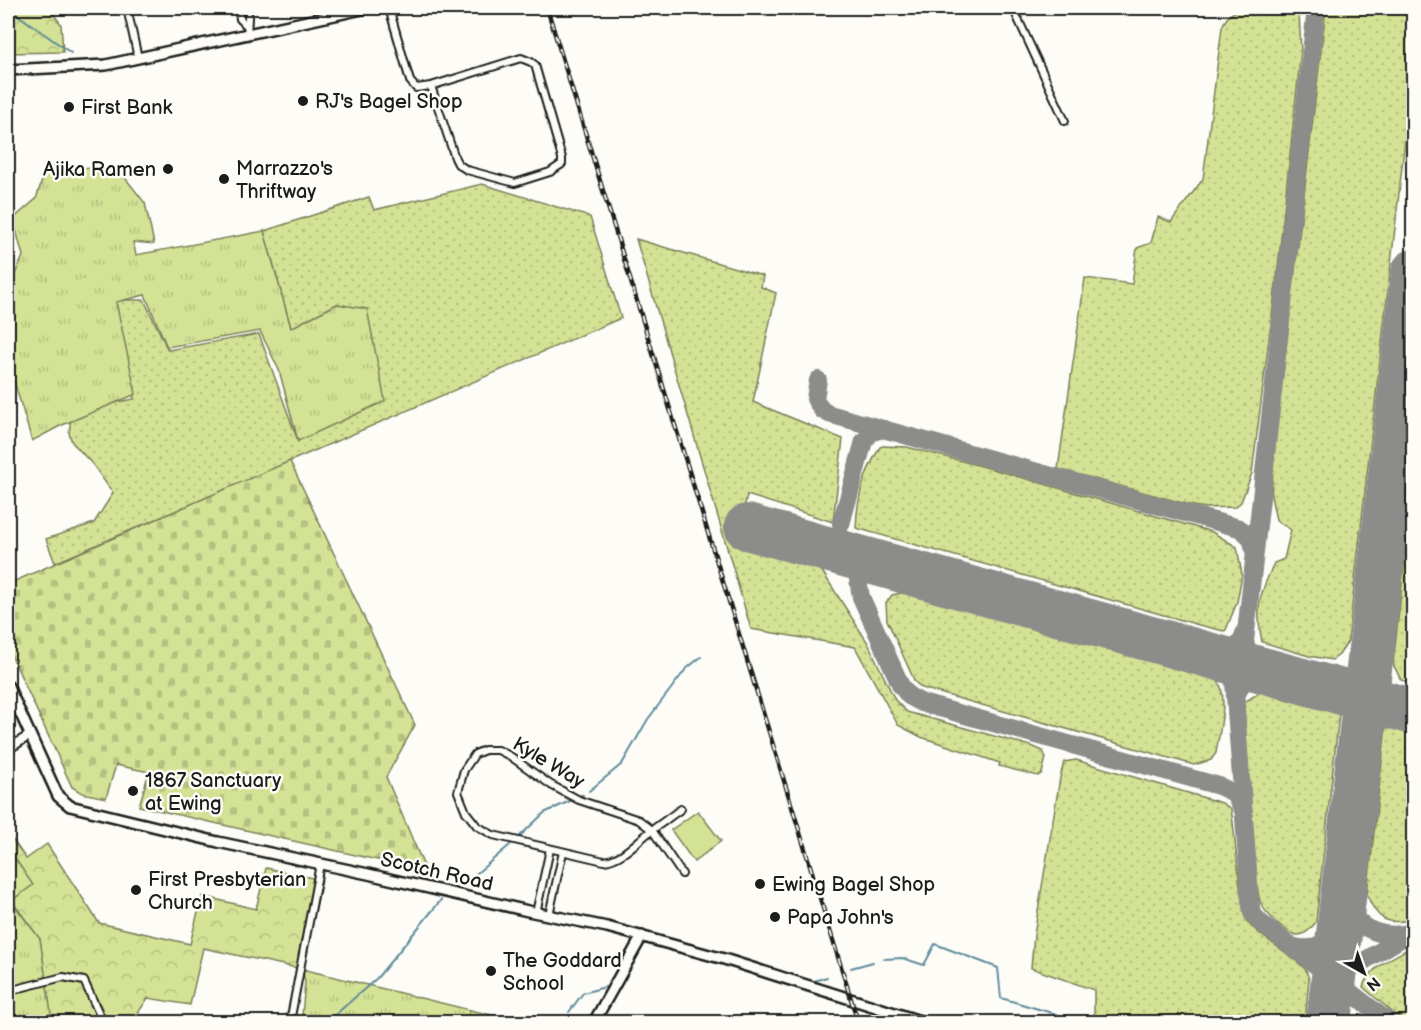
<svg xmlns="http://www.w3.org/2000/svg" width="1421" height="1030" viewBox="0 0 1421 1030" font-family="'Balsamiq Sans',sans-serif">
<defs>
<pattern id="grass-dots" width="8" height="8" patternUnits="userSpaceOnUse" patternTransform="scale(1.5)"><rect width="8" height="8" fill="#d3e295"/><path d="M2 2h.1M6 6h.1" fill="none" stroke="#b5c180" stroke-width="1.8" stroke-linecap="round"/></pattern>
<pattern id="forest-crowns" width="20" height="18" patternUnits="userSpaceOnUse" patternTransform="scale(1.5)"><rect width="20" height="18" fill="#d3e295"/><path d="M2 6a3 3 0 1 1 6 0M12 15a3 3 0 1 1 6 0" fill="none" stroke="#b5c180"/></pattern>
<pattern id="cemetery-stones" width="16" height="16" patternUnits="userSpaceOnUse" patternTransform="scale(1.5)"><rect width="16" height="16" fill="#d3e295"/><path d="M2 7V4a2 2 0 0 1 4 0v3zM10 15v-3a2 2 0 0 1 4 0v3z" fill="#b5c180"/></pattern>
<pattern id="park-tufts" width="24" height="20" patternUnits="userSpaceOnUse" patternTransform="scale(1.5)"><rect width="24" height="20" fill="#d3e295"/><path d="M3 7l-1-3M5 7V3M7 7l1-3M15 17l-1-3M17 17v-4M19 17l1-3" fill="none" stroke="#b5c180"/></pattern>
</defs>
<rect width="100%" height="100%" fill="#fdfcf7"/>
<filter id="ink" filterUnits="userSpaceOnUse"><feTurbulence type="fractalNoise" baseFrequency=".0167" numOctaves="2"/><feDisplacementMap in="SourceGraphic" scale="12" xChannelSelector="R" yChannelSelector="G"/><feConvolveMatrix kernelMatrix="1 2 1 2 8 2 1 2 1" color-interpolation-filters="sRGB"/></filter>
<g filter="url(#ink)">
<g fill="url(#grass-dots)" stroke="#787f58" stroke-width="1.5">
<path d="M1248 8 1299 13 1301 51 1277 276 1252 473 1241 502 1235 507 1205 508 1194 506 1058 469 1085 278 1132 284 1137 248 1151 243 1158 217 1171 222 1203 179 1222 27C1227 14 1235 10 1248 8Z"/>
<path d="M1326 8H1414L1413 70 1348 641 1339 655 1332 660 1309 656 1262 642C1255 606 1259 596 1274 563L1284 559 1291 530 1276 520 1271 496 1276 432Z"/>
<path d="M482 184 590 217 621 318 55 563 46 539 94 523 113 493 93 465 72 442 69 433 72 411 134 399 114 300H144L168 350 259 334 298 441 337 304 291 328 264 231 369 197 374 210Z"/>
<path d="M636 239 763 276 761 287 776 293 753 402 843 439 833 522 747 495 736 546 820 568 868 643 895 700 907 712 1034 747 1043 751 1046 758 1042 773 1038 776 999 766 1000 763 921 737 898 725 855 647 751 629Z"/>
<path d="M883 446 907 447 985 467 1212 532 1237 547 1242 575 1237 602 1226 630 1224 631 1199 625 856 528C857 496 864 474 880 447Z"/>
<path d="M1413 487V684L1401 680 1393 664Z"/>
<path d="M906 592 1216 679C1230 692 1219 734 1216 753L1211 760 1194 765 922 688 915 682 887 620 886 603 892 595Z"/>
<path d="M1262 691 1339 714 1316 922C1311 928 1305 936 1297 935 1287 934 1265 913 1261 904 1259 899 1258 892 1257 886L1244 709 1246 701Z"/>
<path d="M1386 726 1413 734V919C1387 926 1377 920 1367 895Z"/>
<path d="M1076 760 1222 803 1231 809C1235 828 1240 913 1248 923 1265 941 1289 952 1306 970L1309 979 1305 1022H1094V990L1031 968 1034 935 1060 778 1064 762Z"/>
<path d="M1413 946V1022H1404L1363 987C1368 967 1397 956 1413 946Z"/>
</g>
<g fill="url(#forest-crowns)" stroke="#787f58" stroke-width="1.5">
<path d="M8 8H49L61 24 63 52 8 53Z"/>
<path d="M8 833 26 859 47 844 99 923 190 944 202 896 256 909 266 868 322 880 302 969 203 948 190 1005 148 998 132 1022H38L50 1013 40 939 11 900Z"/>
<path d="M470 1010 522 1022H467Z"/>
</g>
<path fill="url(#cemetery-stones)" stroke="#787f58" stroke-width="1.5" d="M290 461 415 725 386 777 426 871 139 806 149 772 116 765 106 798 82 793 72 787 8 648V584Z"/>
<g fill="url(#park-tufts)" stroke="#787f58" stroke-width="1.5">
<path d="M59 164 103 170H119L145 203 154 244 133 242 136 255 264 231 291 328 337 304 367 309 385 401 298 441 279 370 260 331 167 347 145 295 116 302 136 394 60 426 32 441 8 361V291L23 256 13 219 36 199 45 171Z"/>
<path d="M8 848 33 885 11 901 40 939 51 1013 38 1022H10L8 1016Z"/>
<path d="M302 969 470 1010 467 1022H323L324 1016 302 1015 305 982Z"/>
</g>
<path fill="#d3e295" stroke="#787f58" stroke-width="1.5" d="M698 811 721 841 694 862 671 830Z"/>
<g fill="none" stroke-linecap="round" stroke-linejoin="round">
<g stroke="#608c9b" stroke-width="2">
<path d="M8 8 71 53"/>
<path d="M589 791 622 764 648 719 686 669 701 657"/>
<path d="M581 795H583"/>
<path d="M520 836 544 813 570 801"/>
<path d="M470 879 510 845"/>
<path d="M884 959 902 958 924 965 935 944 998 968 1001 998 1083 1022"/>
<path d="M851 968 873 962"/>
<path d="M814 981 827 977"/>
<path d="M569 1012 583 993 605 987"/>
<path d="M327 1022 377 978 441 900"/>
<path d="M561 1022 566 1016"/>
</g>
<g stroke="#8c8c8a" stroke-width="18">
<path d="M818 380 815 399 822 410 829 414 1239 528C1249 534 1253 540 1254 551"/>
<path d="M841 524 864 441 872 432 884 429"/>
<path d="M858 579 861 597 901 686 909 696 922 703 1219 786 1234 793 1244 812"/>
<path d="M1189 649C1213 652 1237 660 1245 631"/>
<path d="M1205 654C1223 658 1230 665 1234 683L1250 899 1252 913 1260 922 1389 1022"/>
<path d="M1261 669 1248 655 1245 641 1316 8"/>
<path d="M1236 700C1239 678 1257 669 1277 674"/>
<path d="M1345 881C1346 888 1346 897 1348 904 1358 933 1387 939 1413 932"/>
<path d="M1292 946C1315 953 1329 944 1340 924"/>
<path d="M1334 979 1407 935"/>
</g>
<g stroke="#8c8c8a" stroke-width="46">
<path d="M747 527 1414 712"/>
<path d="M1329 1022 1414 272"/>
</g>
<g stroke="#1c1c1c" stroke-width="10">
<g id="minor">
<path d="M127 8 138 58"/>
<path d="M238 8 240 19 246 25"/>
<path d="M247 8C250 17 246 24 248 34"/>
<path d="M389 8 410 81 416 88 431 86 521 58 531 62 535 65 562 158V164L550 172 515 183 467 170 458 164 455 158 431 86"/>
<path d="M1013 8 1065 121"/>
<path d="M681 809C671 816 662 823 652 830 637 841 623 859 604 861L493 835 477 826 466 812 458 792 464 770 475 754 485 750H498L510 756 551 785 579 800 639 820 652 830 682 874"/>
<path d="M536 913 550 849"/>
<path d="M549 915 563 852"/>
<path d="M8 989H16L63 977 84 981 103 1022"/>
<path d="M290 1022 320 864"/>
</g>
</g>
<g stroke="#1c1c1c" stroke-width="12">
<path id="tertiary" d="M8 749 30 735"/>
</g>
<g stroke="#1c1c1c" stroke-width="14">
<g id="secondary">
<path d="M8 70 106 65 367 8"/>
<path d="M8 686 58 796 70 806 218 842 368 874 528 911 607 927 724 959 923 1022"/>
<path d="M594 1022 642 936"/>
</g>
</g>
<use href="#minor" stroke="#fdfcf7" stroke-width="6"/>
<use href="#tertiary" stroke="#fdfcf7" stroke-width="8"/>
<use href="#secondary" stroke="#fdfcf7" stroke-width="9"/>
<g stroke="#1c1c1c" stroke-width="4.5">
<path id="rail" d="M547 8 858 1022"/>
</g>
<use href="#rail" stroke="#fdfcf7" stroke-width="2" stroke-dasharray="7" stroke-linecap="butt"/>
</g>
</g>
<g fill="#1c1c1c" stroke="#fdfcf7" stroke-width="2">
<circle cx="303" cy="101" r="6"/>
<circle cx="69" cy="107" r="6"/>
<circle cx="168" cy="169" r="6"/>
<circle cx="224" cy="179" r="6"/>
<circle cx="133" cy="791" r="6"/>
<circle cx="760" cy="884" r="6"/>
<circle cx="136" cy="890" r="6"/>
<circle cx="775" cy="917" r="6"/>
<circle cx="491" cy="971" r="6"/>
</g>
<g text-anchor="middle" stroke-width="5" stroke-linejoin="round" paint-order="stroke">
<g font-size="20" fill="#1c1c1c" stroke="#fdfcf7" text-anchor="start">
<text x="315" y="108">RJ's Bagel Shop</text>
<text x="81" y="114">First Bank</text>
<text x="236" y="175">Marrazzo's<tspan x="236" dy="23">Thriftway</tspan></text>
<text x="156" y="176" text-anchor="end">Ajika Ramen</text>
<text x="145" y="787">1867 Sanctuary<tspan x="145" dy="23">at Ewing</tspan></text>
<text x="148" y="886">First Presbyterian<tspan x="148" dy="23">Church</tspan></text>
<text x="772" y="891">Ewing Bagel Shop</text>
<text x="787" y="924">Papa John's</text>
<text x="503" y="967">The Goddard<tspan x="503" dy="23">School</tspan></text>
</g>
<g font-size="20" fill="#1c1c1c" stroke="#fdfcf7">
<text transform="translate(549 762) rotate(31)" y="7">Kyle Way</text>
<text transform="translate(437 871) rotate(13)" y="7">Scotch Road</text>
</g>
</g>
<rect width="1421" height="1030" fill="none" stroke="#fdfcf7" stroke-width="30"/>
<rect x="15" y="15" width="1391" height="1000" fill="none" stroke="#1c1c1c" stroke-width="2" filter="url(#ink)"/>
<g transform="translate(1364 973) rotate(140)" stroke="#fdfcf7" stroke-width="4.5" paint-order="stroke">
<path d="M0-4.5L10 22L0 15L-10 22Z" fill="#1c1c1c"/>
<text y="-9" font-size="16" font-weight="bold" text-anchor="middle" fill="#1c1c1c">N</text>
</g>
</svg>
